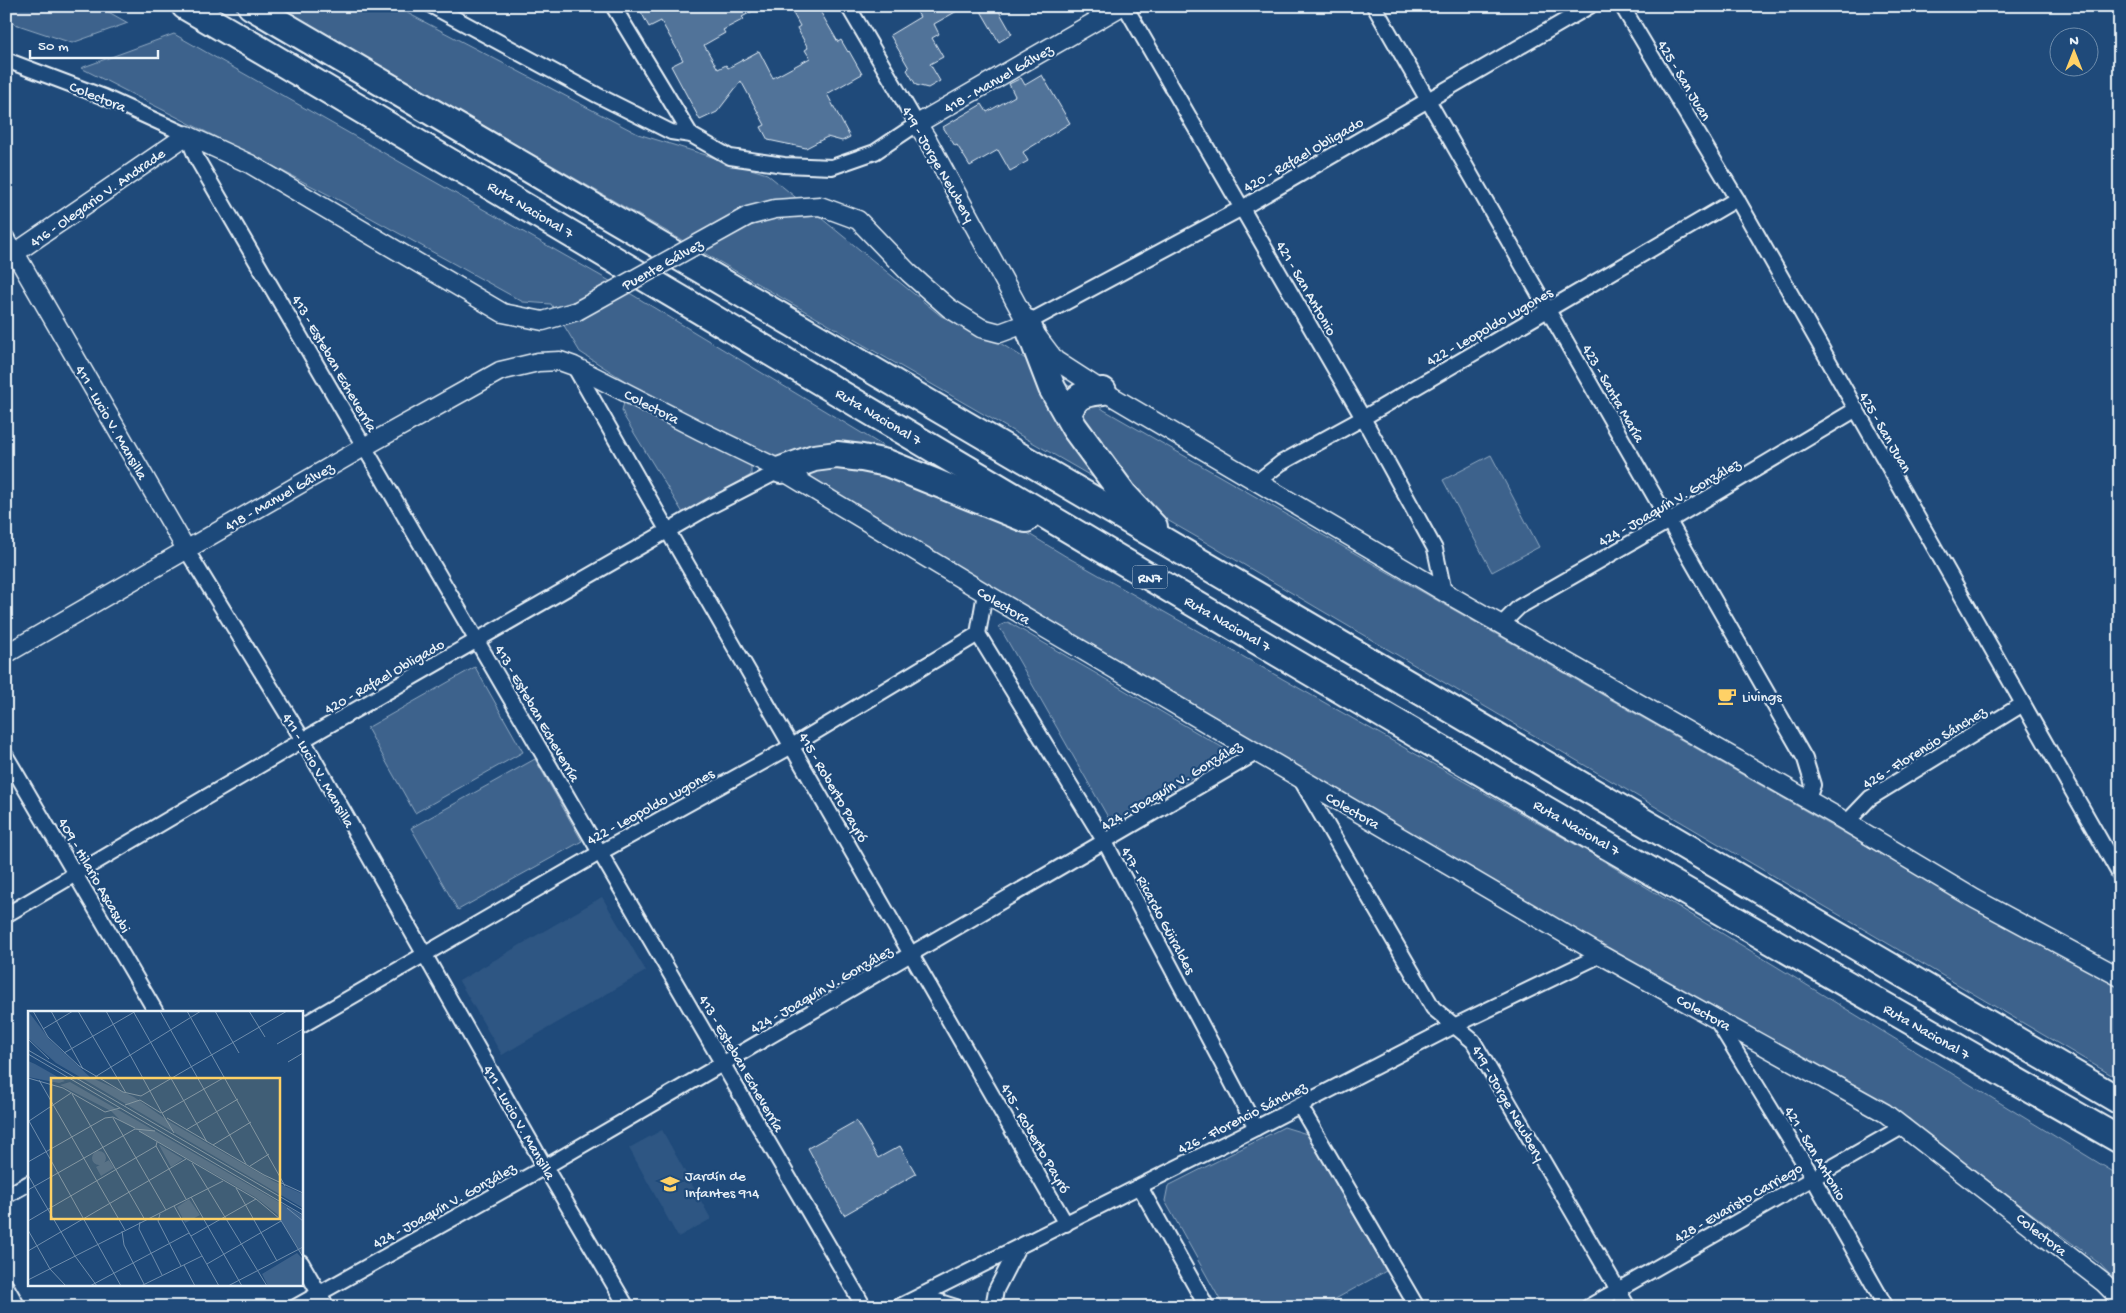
<svg xmlns="http://www.w3.org/2000/svg" width="2126" height="1313" viewBox="0 0 2126 1313" font-family="'Gochi Hand',sans-serif">
<rect width="100%" height="100%" fill="#1f4a7a"/>
<filter id="ink" filterUnits="userSpaceOnUse"><feTurbulence type="fractalNoise" baseFrequency=".02" numOctaves="2"/><feDisplacementMap in="SourceGraphic" scale="10" xChannelSelector="R" yChannelSelector="G"/><feConvolveMatrix kernelMatrix="1 2 1 2 8 2 1 2 1" color-interpolation-filters="sRGB"/></filter>
<g filter="url(#ink)">
<g fill="#2e5683">
<path d="M602 897 646 971 502 1055 459 981Z"/>
<path d="M662 1130 711 1219 678 1237 629 1148Z"/>
</g>
<g fill="#3c628c" stroke="#92aac2">
<path d="M6 6H98L128 23 72 43 6 21Z"/>
<path d="M276 6H394L638 134 767 174 941 316 995 340 1087 397 1104 410 2063 958 2120 988V1080L1200 539Z"/>
<path d="M174 34 608 280 1067 557 1587 851 2120 1176V1286L2100 1264 1891 1109 1737 1026 644 393 580 352 551 304 523 302 335 198 81 68Z"/>
<path d="M624 403 751 465V475L683 513 625 418 622 410Z"/>
<path d="M1491 455 1539 547 1492 572 1443 480Z"/>
<path d="M1008 622 1225 749 1226 757 1113 826 999 626Z"/>
<path d="M475 667 523 752 415 813 367 728Z"/>
<path d="M535 759 582 841 458 910 411 828Z"/>
<path d="M1284 1127 1307 1134 1386 1271 1321 1307H1224L1165 1201 1168 1186Z"/>
</g>
<g fill="#517399" stroke="#e8f1f8">
<path d="M638 6H762L742 17 744 19 723 30 725 33 704 45 718 69 726 65 728 68 759 51 773 78 810 58 805 50 808 48 797 28 800 26 789 6H817L838 42 841 40 848 52 849 51 862 74 827 94 850 137 842 141 827 137 806 148 768 140 761 127 765 125 741 81 717 112 700 120 671 66 683 60 661 21 649 27Z"/>
<path d="M913 6H966L934 24 939 34 932 38 943 57 930 64 940 81 928 88 916 85 907 70 909 68 890 35 920 17Z"/>
<path d="M978 6H996L1012 34 999 42Z"/>
<path d="M1042 75 1070 123 1023 152 1028 161 1010 171 998 150 970 166 957 145 955 146 943 127 982 104 987 112 1015 96 1009 84 1021 78 1025 85Z"/>
<path d="M856 1121 878 1158 900 1146 916 1174 844 1215 808 1148Z"/>
</g>
<g fill="none" stroke-linecap="round" stroke-linejoin="round">
<g stroke="#e8f1f8" stroke-width="18">
<g id="minor">
<path d="M432 6 597 95 671 132 691 135 730 157 784 165 832 167 875 152 917 124 848 6"/>
<path d="M613 6 691 135"/>
<path d="M1125 6 1363 418 1435 549 1444 592"/>
<path d="M1374 6 1805 759 1813 785 1808 799"/>
<path d="M1622 6 1737 199 2120 875"/>
<path d="M6 60 104 97 187 135 197 159 864 1307"/>
<path d="M6 237 15 253 6 259"/>
<path d="M1027 323 1242 208 1590 6"/>
<path d="M574 366C736 653 903 937 1066 1224"/>
<path d="M1258 481 1281 463 1363 418 1737 199"/>
<path d="M186 549 303 740 545 1167 627 1307"/>
<path d="M1502 624 1519 607 1669 521 1855 410"/>
<path d="M978 634 1105 842 1256 1128"/>
<path d="M6 756 156 1012"/>
<path d="M1301 780 1433 1008 1473 1041 1628 1307"/>
<path d="M1847 822 1870 798 2023 704"/>
<path d="M6 915 303 740 709 507 781 470"/>
<path d="M1716 1019 1813 1178 1886 1307"/>
<path d="M301 1026 601 852 792 746 978 634 985 593"/>
<path d="M1300 1106 1417 1307"/>
<path d="M1140 1187 1207 1307"/>
<path d="M6 1196 29 1183"/>
<path d="M301 1262 327 1307"/>
<path d="M6 1286 18 1307"/>
<path d="M921 1296 956 1307"/>
<path d="M295 1307 545 1167 1256 753"/>
<path d="M898 1307 1256 1128 1454 1026 1601 955"/>
<path d="M993 1307 996 1290 1017 1249"/>
<path d="M1588 1307 1904 1126"/>
</g>
</g>
<g stroke="#e8f1f8" stroke-width="21">
<g id="tertiary">
<path d="M1122 6 917 124 927 139 1027 323 1055 360 1103 391 1444 592 1838 817 1975 899 2120 977"/>
<path d="M748 216 775 209 820 206 858 220 909 273 949 308 981 328 1000 333 1027 323"/>
<path d="M186 549 15 253 187 135 250 164 503 313 543 321 577 311"/>
<path d="M6 654 364 447 500 371 538 362 560 361 574 366 701 431 781 470 985 593 1601 955 1885 1113 2104 1283 2120 1299"/>
</g>
</g>
<g stroke="#e8f1f8" stroke-width="30">
<g id="motorway">
<path d="M185 6C500 189 812 377 1126 563 1455 758 1786 951 2120 1140"/>
<path d="M251 6 2120 1101"/>
<path d="M1027 323 1052 388 1074 427 1124 495 1154 527"/>
<path d="M1068 415C1075 395 1083 393 1103 391"/>
<path d="M781 470 814 458 837 455 862 458 887 463 1026 519"/>
</g>
</g>
<use href="#minor" stroke="#1f4a7a" stroke-width="14"/>
<use href="#tertiary" stroke="#1f4a7a" stroke-width="18"/>
<use href="#motorway" stroke="#1f4a7a" stroke-width="26"/>
<g stroke="#e8f1f8" stroke-width="21" stroke-linecap="butt">
<path id="tertiary-bridge" d="M577 311 748 216"/>
</g>
<use href="#tertiary-bridge" stroke="#1f4a7a" stroke-width="18"/>
</g>
</g>
<defs>
<g id="cafe-bare" transform="scale(1.5)"><path d="M-5.5-4.5H6V0H3Q3 3.5 0 3.5H-2.5Q-5.5 3.5-5.5 0ZM3-3.2v2h1.7v-2ZM-6 4.5H4V6H-6Z" fill="#ffd166" stroke="#1f4a7a" stroke-width="2.5" paint-order="stroke"/></g>
<g id="school-bare" transform="scale(1.5)"><path d="M0-5L7-2L0 1L-7-2ZM-4 1L0 2.5L4 1V4Q0 6-4 4Z" fill="#ffd166" stroke="#1f4a7a" stroke-width="2.5" paint-order="stroke"/></g>
</defs>
<g fill-rule="evenodd">
<use href="#cafe-bare" x="1727" y="696"/>
<use href="#school-bare" x="670" y="1184"/>
</g>
<g text-anchor="middle" stroke-width="4.5" stroke-linejoin="round" paint-order="stroke">
<rect fill="#1f4a7a" stroke="#acbfd2" stroke-width="1" x="1132.5" y="565.5" width="35" height="23" rx="4"/>
<g font-size="14" font-weight="bold" fill="#e8f1f8">
<text x="1150" y="582">RN7</text>
</g>
<g font-size="15" fill="#e8f1f8" stroke="#1f4a7a">
<text transform="translate(998 78) rotate(-30)" y="5">418 - Manuel Gálvez</text>
<text transform="translate(1685 80) rotate(59)" y="5">425 - San Juan</text>
<text transform="translate(98 96) rotate(22)" y="5">Colectora</text>
<text transform="translate(1303 154) rotate(-30)" y="5">420 - Rafael Obligado</text>
<text transform="translate(939 164) rotate(60)" y="5">419 - Jorge Newbery</text>
<text transform="translate(97 197) rotate(-35)" y="5">416 - Olegario V. Andrade</text>
<text transform="translate(531 209) rotate(31)" y="5">Ruta Nacional 7</text>
<text transform="translate(662 264) rotate(-29)" y="5">Puente Gálvez</text>
<text transform="translate(1307 288) rotate(60)" y="5">421 - San Antonio</text>
<text transform="translate(1489 326) rotate(-30)" y="5">422 - Leopoldo Lugones</text>
<text transform="translate(335 363) rotate(60)" y="5">413 - Esteban Echeverría</text>
<text transform="translate(1614 393) rotate(60)" y="5">423 - Santa María</text>
<text transform="translate(652 406) rotate(27)" y="5">Colectora</text>
<text transform="translate(879 416) rotate(31)" y="5">Ruta Nacional 7</text>
<text transform="translate(112 422) rotate(60)" y="5">411 - Lucio V. Mansilla</text>
<text transform="translate(1886 432) rotate(60)" y="5">425 - San Juan</text>
<text transform="translate(279 496) rotate(-30)" y="5">418 - Manuel Gálvez</text>
<text transform="translate(1669 502) rotate(-30)" y="5">424 - Joaquín V. González</text>
<text transform="translate(1004 605) rotate(31)" y="5">Colectora</text>
<text transform="translate(1228 623) rotate(30)" y="5">Ruta Nacional 7</text>
<text transform="translate(384 676) rotate(-30)" y="5">420 - Rafael Obligado</text>
<text transform="translate(538 713) rotate(60)" y="5">413 - Esteban Echeverría</text>
<text transform="translate(1924 747) rotate(-32)" y="5">426 - Florencio Sánchez</text>
<text transform="translate(319 770) rotate(60)" y="5">411 - Lucio V. Mansilla</text>
<text transform="translate(1171 785) rotate(-31)" y="5">424 - Joaquín V. González</text>
<text transform="translate(834 787) rotate(60)" y="5">415 - Roberto Payró</text>
<text transform="translate(650 806) rotate(-29)" y="5">422 - Leopoldo Lugones</text>
<text transform="translate(1353 810) rotate(30)" y="5">Colectora</text>
<text transform="translate(1577 827) rotate(30)" y="5">Ruta Nacional 7</text>
<text transform="translate(95 875) rotate(60)" y="5">409 - Hilario Ascasubi</text>
<text transform="translate(1159 910) rotate(62)" y="5">417 - Ricardo Güiraldes</text>
<text transform="translate(821 989) rotate(-30)" y="5">424 - Joaquín V. González</text>
<text transform="translate(1704 1012) rotate(29)" y="5">Colectora</text>
<text transform="translate(1927 1031) rotate(30)" y="5">Ruta Nacional 7</text>
<text transform="translate(742 1063) rotate(60)" y="5">413 - Esteban Echeverría</text>
<text transform="translate(1509 1103) rotate(60)" y="5">419 - Jorge Newbery</text>
<text transform="translate(1242 1117) rotate(-27)" y="5">426 - Florencio Sánchez</text>
<text transform="translate(520 1122) rotate(60)" y="5">411 - Lucio V. Mansilla</text>
<text transform="translate(1036 1138) rotate(60)" y="5">415 - Roberto Payró</text>
<text transform="translate(1816 1153) rotate(59)" y="5">421 - San Antonio</text>
<text transform="translate(1738 1202) rotate(-30)" y="5">428 - Evaristo Carriego</text>
<text transform="translate(444 1205) rotate(-29)" y="5">424 - Joaquín V. González</text>
<text transform="translate(2042 1234) rotate(38)" y="5">Colectora</text>
</g>
<g font-size="15" fill="#e8f1f8" stroke="#1f4a7a" text-anchor="start">
<text x="1742" y="701">Livings</text>
<text x="685" y="1180">Jardín de<tspan x="685" dy="17">Infantes 914</tspan></text>
</g>
</g>
<g transform="translate(28 1011)">
<rect width="275" height="275" fill="#1f4a7a"/>
<path d="M0 0 22 29 62 66 106 86 142 111 245 170 275 183V197L28 52 0 27ZM0 50 7 53 37 70 31 72 0 66ZM42 71 275 205V245L249 203 227 186 92 109 83 100 32 74ZM131 134H132L155 148 143 156ZM64 147a7 7 0 1 1 14 0a7 7 0 1 1-14 0ZM81 149 86 157 73 165 68 156ZM161 188 172 204 157 212 149 196ZM269 242 275 248V275H240L234 263Z" fill="#3c628c"/>
<path fill="none" stroke="#6f8dac" stroke-width="1" d="M5 0 20 26 51 55 95 81 113 85 259 0M23 0 55 58M50 0 98 82M78 0 134 102M105 0 179 131M132 0 218 153M159 0 257 175M187 0 211 42M221 0 237 26M15 18 45 0M0 28 21 48M249 33 275 18M0 39 275 199M36 42 108 0M0 43 275 204M260 51 275 42M67 66 173 0M0 67 35 77 77 101 92 97M11 69 97 219M44 83 117 209M97 94 112 89 133 102M134 102 197 66M134 102 146 122M85 107 138 199M139 107 236 164 275 182M1 110 93 275M1 110 43 82M107 118 127 120M158 119 210 88M111 120 228 188 252 208 275 246M185 134 223 111M128 135 158 188M0 151 77 107 85 106 107 117M164 152 239 275M222 155 241 143M0 164 47 245 69 275M208 177 249 250M0 179 107 118M163 186 214 275M146 195 191 275M259 197 275 210M132 203 130 210 153 255M0 210 128 135 129 131M112 211 111 218 134 264M0 219 22 258 38 275M94 220 96 234 116 273M163 225 228 188M0 240 158 148M179 253 253 210M156 254 167 275M0 269 195 170M62 275 161 222M113 275 174 245M200 275 275 236"/>
<path fill="#ffd166" fill-opacity="0.15" stroke="#ffd166" stroke-width="2.5" d="M23 67H252V208H23Z"/>
<rect width="275" height="275" fill="none" stroke="#e8f1f8" stroke-width="2.5"/>
</g>
<rect width="2126" height="1313" fill="none" stroke="#1f4a7a" stroke-width="25"/>
<rect x="12" y="12" width="2101" height="1288" fill="none" stroke="#e8f1f8" stroke-width="2" filter="url(#ink)"/>
<g transform="translate(2074 52)"><circle r="24" fill="#1f4a7a" stroke="#6f8dac"/>
<path d="M0-4L9 19L0 12L-9 19Z" fill="#ffd166"/>
<text y="-8" font-size="14" font-weight="bold" text-anchor="middle" fill="#e8f1f8">N</text>
</g>
<path d="M30 50v8h128v-8" fill="none" stroke="#e8f1f8" stroke-width="2.5"/>
<text x="38" y="50" font-size="15" fill="#e8f1f8" stroke="#1f4a7a" stroke-width="4" paint-order="stroke">50 m</text>
</svg>
